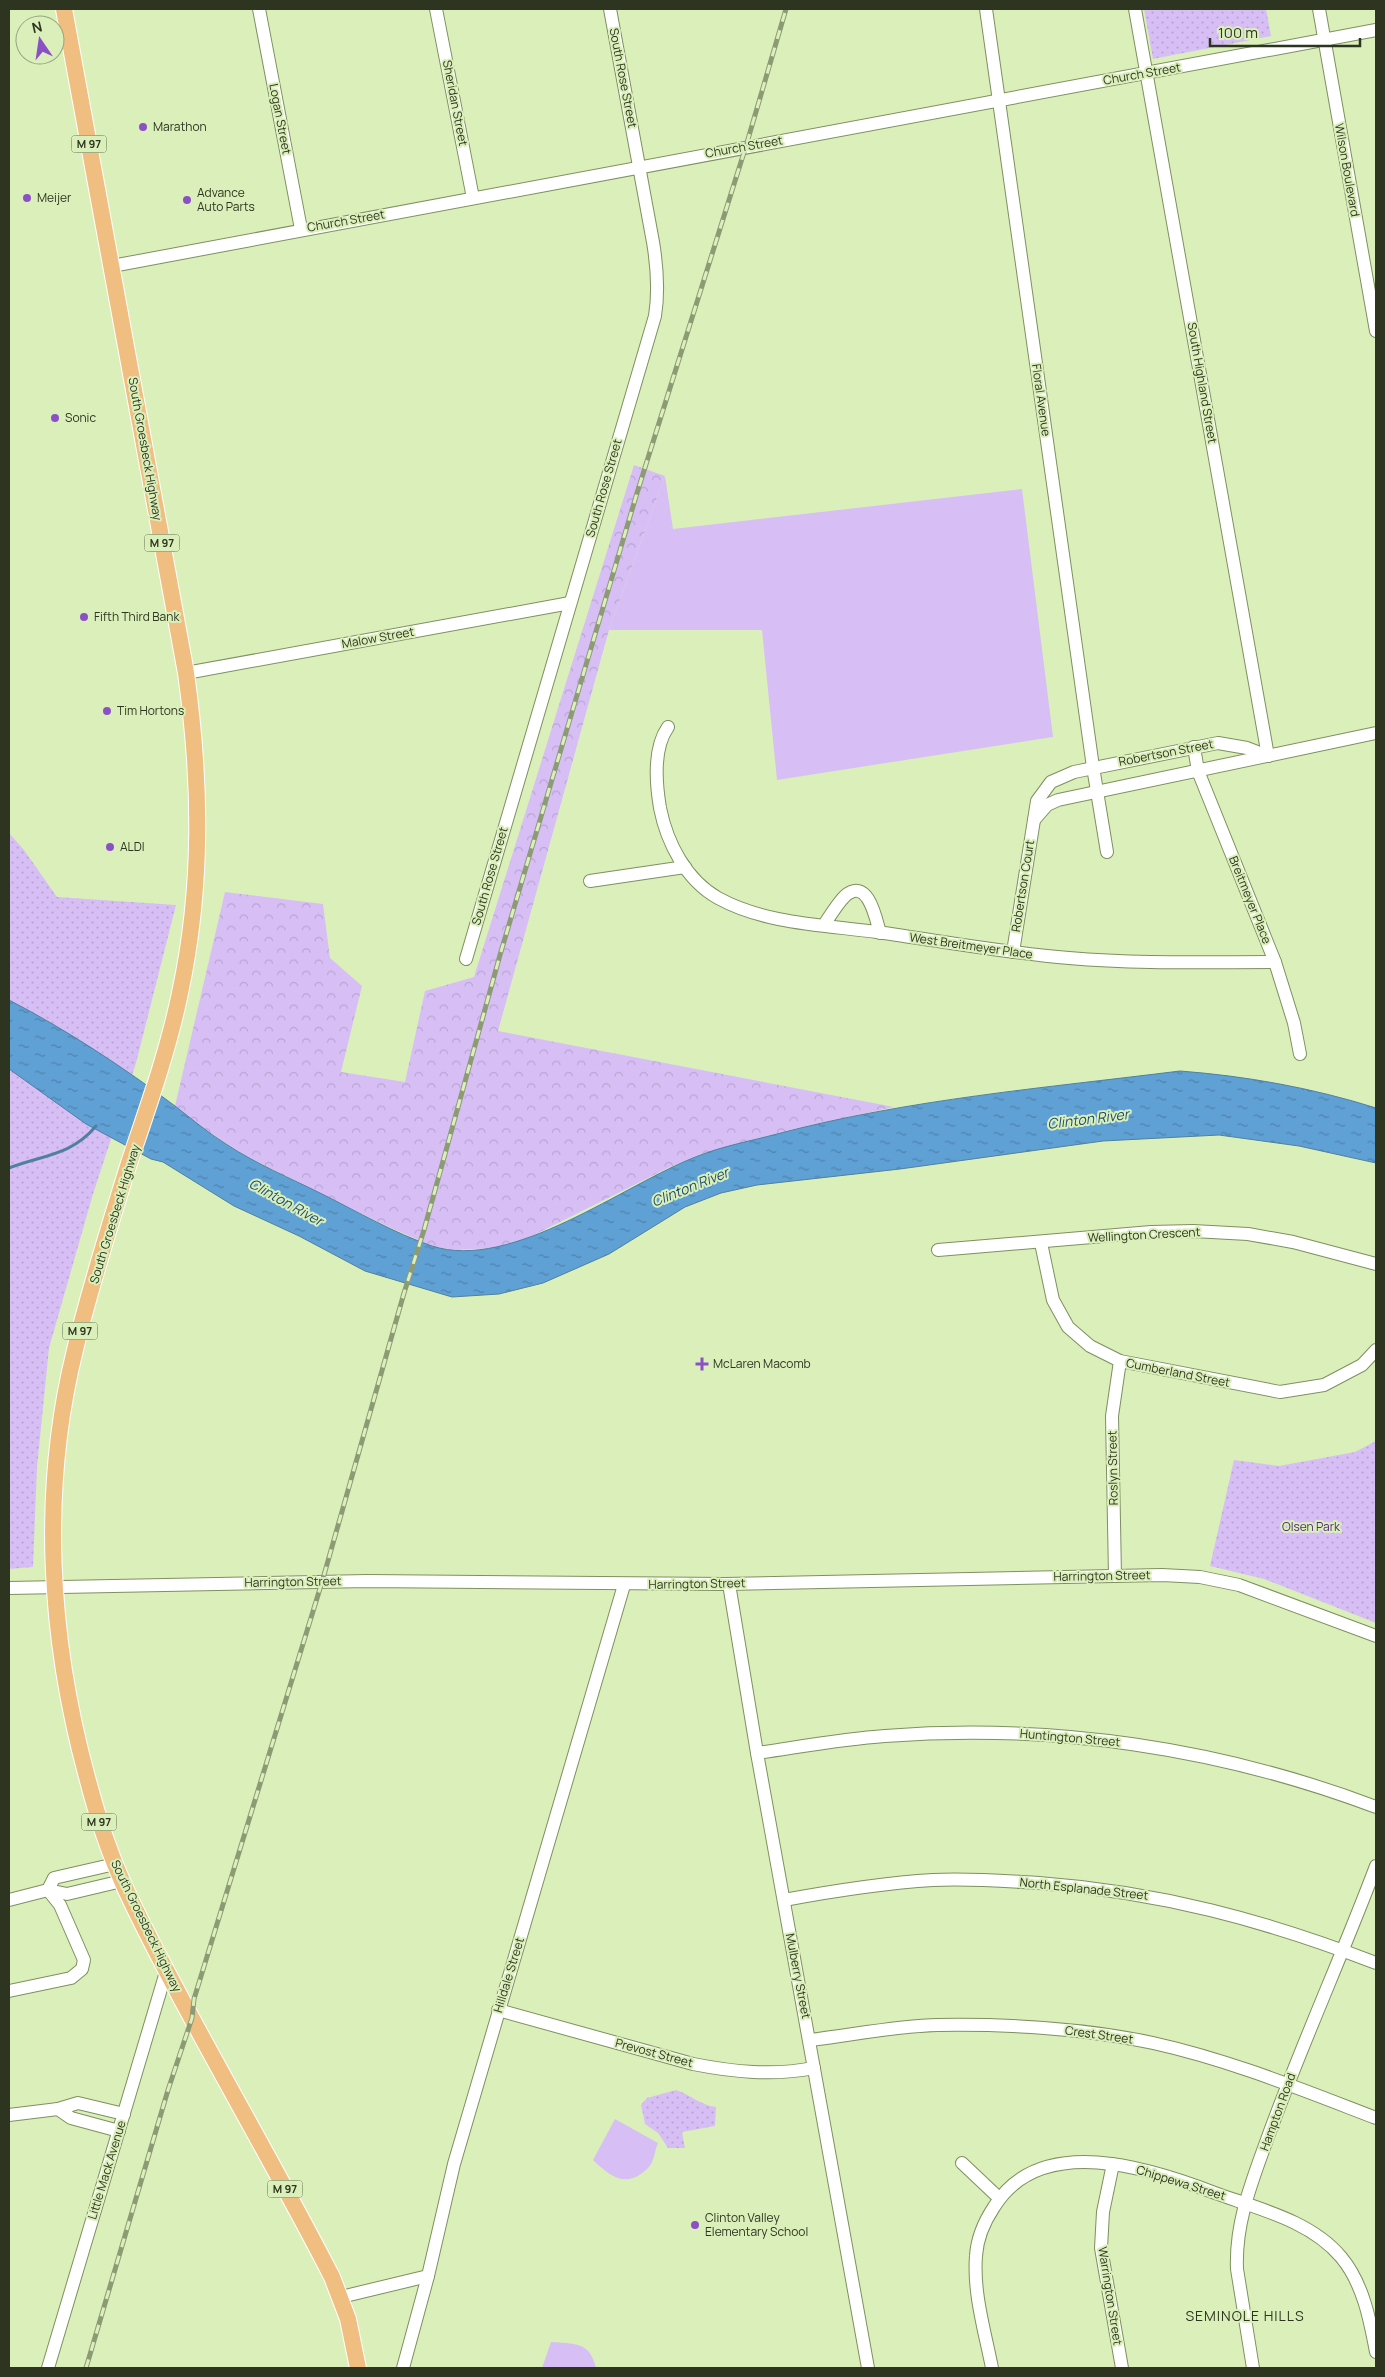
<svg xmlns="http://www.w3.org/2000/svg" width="1385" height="2377" viewBox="0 0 1385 2377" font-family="Manrope,sans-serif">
<defs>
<pattern id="forest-crowns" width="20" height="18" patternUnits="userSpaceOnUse" patternTransform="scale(1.25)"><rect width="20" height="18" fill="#d7bff6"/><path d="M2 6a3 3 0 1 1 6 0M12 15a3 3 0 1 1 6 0" fill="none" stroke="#b9a5d3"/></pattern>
<pattern id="park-dots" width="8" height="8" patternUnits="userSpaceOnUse" patternTransform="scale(1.25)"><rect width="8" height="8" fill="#d7bff6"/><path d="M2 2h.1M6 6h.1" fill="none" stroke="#b9a5d3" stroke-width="1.8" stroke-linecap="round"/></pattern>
<pattern id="water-ripples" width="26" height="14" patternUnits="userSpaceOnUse" patternTransform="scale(1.25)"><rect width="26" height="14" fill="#5fa0d5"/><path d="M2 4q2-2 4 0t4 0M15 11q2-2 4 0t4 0" fill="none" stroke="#4f83ac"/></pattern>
</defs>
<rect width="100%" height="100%" fill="#dbefba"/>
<g fill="#d7bff6">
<path d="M665 476 673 529 1022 489 1053 737 777 780 762 630H609Z"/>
<path d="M615 2119 658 2143C655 2149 655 2156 652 2162 650 2167 645 2171 641 2174 622 2187 608 2174 593 2160Z"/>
<path d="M551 2342C574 2344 590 2341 596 2368H542Z"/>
</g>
<path fill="url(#forest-crowns)" d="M634 465 665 476 609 630 498 1031 894 1107 807 1126 701 1154 666 1169 528 1238 495 1248 456 1250 434 1247 380 1223 247 1157 204 1129 175 1106 225 892 323 904 330 958 362 986 341 1072 405 1082 425 991 474 977Z"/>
<g fill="url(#park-dots)">
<path d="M1144 9H1266L1271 36 1153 59Z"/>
<path d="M9 833 24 850 57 897 176 905 136 1063 93 1194 49 1348 37 1467 33 1567 9 1569Z"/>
<path d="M1376 1441V1623L1264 1579 1210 1566 1234 1460 1279 1466 1355 1452Z"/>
<path d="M676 2090C691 2095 700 2105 716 2107L715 2126 682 2132 685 2148H668L658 2133 645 2124 641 2105 647 2098Z"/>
</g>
<path fill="url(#water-ripples)" stroke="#50809f" d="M9 1000C67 1030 123 1067 175 1106 192 1119 208 1133 226 1144 256 1164 290 1178 322 1194 358 1212 394 1233 432 1246 512 1272 624 1184 698 1156 723 1146 751 1141 777 1134 909 1099 1045 1088 1180 1071 1246 1076 1313 1088 1376 1108V1163L1299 1146 1219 1135 1103 1141 900 1169 757 1185 721 1193 685 1207 609 1254 543 1283 499 1294 452 1297 365 1271 299 1236 234 1206 163 1162 151 1159 86 1124 9 1069Z"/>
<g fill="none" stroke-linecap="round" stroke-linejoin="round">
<path stroke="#50809f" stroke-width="3" d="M9 1168C42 1155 71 1156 96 1126"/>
<g stroke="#7e905f" stroke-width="14">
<g id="minor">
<path d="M259 9 301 229"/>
<path d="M436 9 473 198"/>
<path d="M986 9 1093 767 1107 852"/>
<path d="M1135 9 1268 756"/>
<path d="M1319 9 1376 331"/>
<path d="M112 266 1376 30"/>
<path d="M186 673 570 603"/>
<path d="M668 727C653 748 656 784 660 808 667 843 686 880 718 898 765 924 825 925 877 932 941 941 1005 953 1069 958 1137 964 1206 962 1275 962"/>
<path d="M1194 747 1198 771 1275 962 1294 1023 1300 1054"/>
<path d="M1034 820 1047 805 1058 800 1376 733"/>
<path d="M590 881 685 867"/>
<path d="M824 925C830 916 837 904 845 896 868 876 876 919 880 933"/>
<path d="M1013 952 1037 801 1051 782 1074 772 1218 743 1247 748 1268 756"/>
<path d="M466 959 655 316C659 291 657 266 653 242L610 9"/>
<path d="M1041 1243 1053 1300 1068 1327 1090 1346 1120 1361 1280 1392 1324 1385 1362 1365 1376 1350"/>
<path d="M938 1250 1151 1232 1193 1231 1248 1234 1293 1242 1376 1264"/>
<path d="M1115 1576 1112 1416 1120 1361"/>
<path d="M729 1584 757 1753 868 2368"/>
<path d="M9 1588 367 1581 725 1584 1162 1575 1200 1577 1239 1585 1376 1636"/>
<path d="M757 1753C799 1747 842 1739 885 1736 1052 1723 1220 1748 1376 1807"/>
<path d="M48 1890 54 1878 115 1864"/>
<path d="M9 1900 48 1890 67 1894 122 1881"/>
<path d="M784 1900C833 1891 883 1883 933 1880 969 1878 1004 1881 1039 1883 1160 1892 1264 1920 1376 1963"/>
<path d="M9 1991 71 1978 82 1969 84 1960 60 1905 48 1890"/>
<path d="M498 2010 693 2064C734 2072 773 2076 814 2068"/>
<path d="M810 2040C853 2035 895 2026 938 2025 1009 2024 1083 2028 1153 2043 1230 2060 1303 2090 1376 2118"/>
<path d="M58 2109 71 2118 119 2131"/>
<path d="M9 2115 58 2109 78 2103 124 2114"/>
<path d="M962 2163 999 2198"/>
<path d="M1113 2164 1103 2212 1101 2248 1122 2368"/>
<path d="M341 2297 428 2276"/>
<path d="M48 2368 166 1972"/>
<path d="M403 2368 428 2276 454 2164 624 1585"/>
<path d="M992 2368C985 2332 973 2293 976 2256 977 2239 984 2222 994 2207 1040 2132 1150 2168 1215 2193 1259 2209 1311 2221 1341 2257 1363 2283 1370 2320 1376 2352"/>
<path d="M1253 2368 1237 2269C1235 2221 1253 2179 1269 2134 1302 2044 1342 1956 1376 1866"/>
</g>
</g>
<g stroke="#fff" stroke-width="18">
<path id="major" d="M64 9 186 673C201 781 203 885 180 993 168 1051 148 1107 129 1163 110 1225 90 1287 75 1350 40 1491 49 1638 87 1777 96 1812 107 1847 122 1881 146 1935 175 1987 203 2039 246 2118 291 2197 332 2277L348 2319 358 2368"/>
</g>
<use href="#minor" stroke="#fff" stroke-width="12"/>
<use href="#major" stroke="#f1be82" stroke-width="16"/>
<g stroke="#8d9b75" stroke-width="5">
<path id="rail" d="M86 2368 168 2090 192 2018 194 1999 322 1582 404 1293 424 1230 500 955 637 493 746 146 786 9"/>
</g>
<use href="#rail" stroke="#dbefba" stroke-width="3" stroke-dasharray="9" stroke-linecap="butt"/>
</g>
<g fill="#8c50c6" stroke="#dbefba" stroke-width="2">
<circle cx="143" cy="127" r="5"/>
<circle cx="27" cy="198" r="5"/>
<circle cx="187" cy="200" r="5"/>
<circle cx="55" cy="418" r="5"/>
<circle cx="84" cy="617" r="5"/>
<circle cx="107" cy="711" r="5"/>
<circle cx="110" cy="847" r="5"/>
<path d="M699.5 1356.5h5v5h5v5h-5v5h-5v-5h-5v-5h5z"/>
<circle cx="695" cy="2225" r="5"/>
</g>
<g text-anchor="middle" stroke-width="4" stroke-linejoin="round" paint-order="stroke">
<g fill="#dbefba" stroke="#616d4e" stroke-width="1">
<rect x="71.5" y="135.5" width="35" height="17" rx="4"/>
<rect x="144.5" y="534.5" width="35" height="17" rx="4"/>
<rect x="62.5" y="1322.5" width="35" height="17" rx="4"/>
<rect x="81.5" y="1813.5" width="35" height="17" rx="4"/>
<rect x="267.5" y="2180.5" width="35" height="17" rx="4"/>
</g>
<g font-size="11" font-weight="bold" fill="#2d3520">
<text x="89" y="148">M 97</text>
<text x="162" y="547">M 97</text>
<text x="80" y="1335">M 97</text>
<text x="99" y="1826">M 97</text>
<text x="285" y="2193">M 97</text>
</g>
<g font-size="12" fill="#2d3520" stroke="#dbefba">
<text transform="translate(1142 74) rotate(-10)" y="4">Church Street</text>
<text transform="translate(623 78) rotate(79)" y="4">South Rose Street</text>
<text transform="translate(455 103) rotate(79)" y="4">Sheridan Street</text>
<text transform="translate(280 119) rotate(79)" y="4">Logan Street</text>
<text transform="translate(744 147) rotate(-10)" y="4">Church Street</text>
<text transform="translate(1347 170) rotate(80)" y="4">Wilson Boulevard</text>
<text transform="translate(346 221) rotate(-10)" y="4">Church Street</text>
<text transform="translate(1202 383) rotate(80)" y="4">South Highland Street</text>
<text transform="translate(1041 400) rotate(82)" y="4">Floral Avenue</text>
<text transform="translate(145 449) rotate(80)" y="4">South Groesbeck Highway</text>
<text transform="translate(604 488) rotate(-74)" y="4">South Rose Street</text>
<text transform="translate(378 638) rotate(-10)" y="4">Malow Street</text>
<text transform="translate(1166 753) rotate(-11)" y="4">Robertson Street</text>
<text transform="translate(490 876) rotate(-74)" y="4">South Rose Street</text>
<text transform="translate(1023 886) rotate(-81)" y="4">Robertson Court</text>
<text transform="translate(1250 900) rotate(68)" y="4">Breitmeyer Place</text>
<text transform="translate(971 946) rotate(8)" y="4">West Breitmeyer Place</text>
<text transform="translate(115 1214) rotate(-73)" y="4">South Groesbeck Highway</text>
<text transform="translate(1144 1235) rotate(-3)" y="4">Wellington Crescent</text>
<text transform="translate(1178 1373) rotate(11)" y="4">Cumberland Street</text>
<text transform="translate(1113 1468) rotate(-91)" y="4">Roslyn Street</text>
<text transform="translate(1102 1576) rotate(-1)" y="4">Harrington Street</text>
<text transform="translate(293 1582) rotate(-1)" y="4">Harrington Street</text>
<text transform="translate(697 1584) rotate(-1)" y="4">Harrington Street</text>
<text transform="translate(1070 1738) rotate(5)" y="4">Huntington Street</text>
<text transform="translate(1084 1889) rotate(6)" y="4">North Esplanade Street</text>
<text transform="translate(146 1926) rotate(64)" y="4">South Groesbeck Highway</text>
<text transform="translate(509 1975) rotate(-73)" y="4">Hilldale Street</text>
<text transform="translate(798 1976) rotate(79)" y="4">Mulberry Street</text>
<text transform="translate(1099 2035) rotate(8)" y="4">Crest Street</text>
<text transform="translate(654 2053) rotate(15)" y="4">Prevost Street</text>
<text transform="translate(1278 2112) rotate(-70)" y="4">Hampton Road</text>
<text transform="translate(107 2170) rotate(-73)" y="4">Little Mack Avenue</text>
<text transform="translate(1181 2183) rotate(17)" y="4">Chippewa Street</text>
<text transform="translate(1110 2296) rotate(81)" y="4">Warrington Street</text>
</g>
<g font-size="12" fill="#2d3520" stroke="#dbefba" text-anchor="start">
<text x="153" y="131">Marathon</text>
<text x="197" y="197">Advance<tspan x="197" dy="14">Auto Parts</tspan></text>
<text x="37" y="202">Meijer</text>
<text x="65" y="422">Sonic</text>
<text x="94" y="621">Fifth Third Bank</text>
<text x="117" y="715">Tim Hortons</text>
<text x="120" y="851">ALDI</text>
<text x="713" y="1368">McLaren Macomb</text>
<text x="705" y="2222">Clinton Valley<tspan x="705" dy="14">Elementary School</tspan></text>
</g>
<g font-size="12" fill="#552b7c" stroke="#dbefba">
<text x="1311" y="1531">Olsen Park</text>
</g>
<g font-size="14" font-style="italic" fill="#1e4d72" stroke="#dbefba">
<text transform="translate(1088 1119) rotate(-7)" y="5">Clinton River</text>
<text transform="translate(690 1187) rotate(-22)" y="5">Clinton River</text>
<text transform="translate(286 1202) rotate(29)" y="5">Clinton River</text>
</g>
<g font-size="14" letter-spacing="1" fill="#2d3520" stroke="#dbefba">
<text x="1245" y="2321">SEMINOLE HILLS</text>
</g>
</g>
<rect width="1385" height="2377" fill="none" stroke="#2d3520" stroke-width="20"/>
<g transform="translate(40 40) rotate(347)"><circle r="24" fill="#dbefba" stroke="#95a57c"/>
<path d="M0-4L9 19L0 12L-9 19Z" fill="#8c50c6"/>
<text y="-8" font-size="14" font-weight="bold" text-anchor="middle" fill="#2d3520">N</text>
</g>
<path d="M1210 38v8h150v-8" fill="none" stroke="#2d3520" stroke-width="2.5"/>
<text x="1218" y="38" font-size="15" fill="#2d3520" stroke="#dbefba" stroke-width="4" paint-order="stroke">100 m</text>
</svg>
